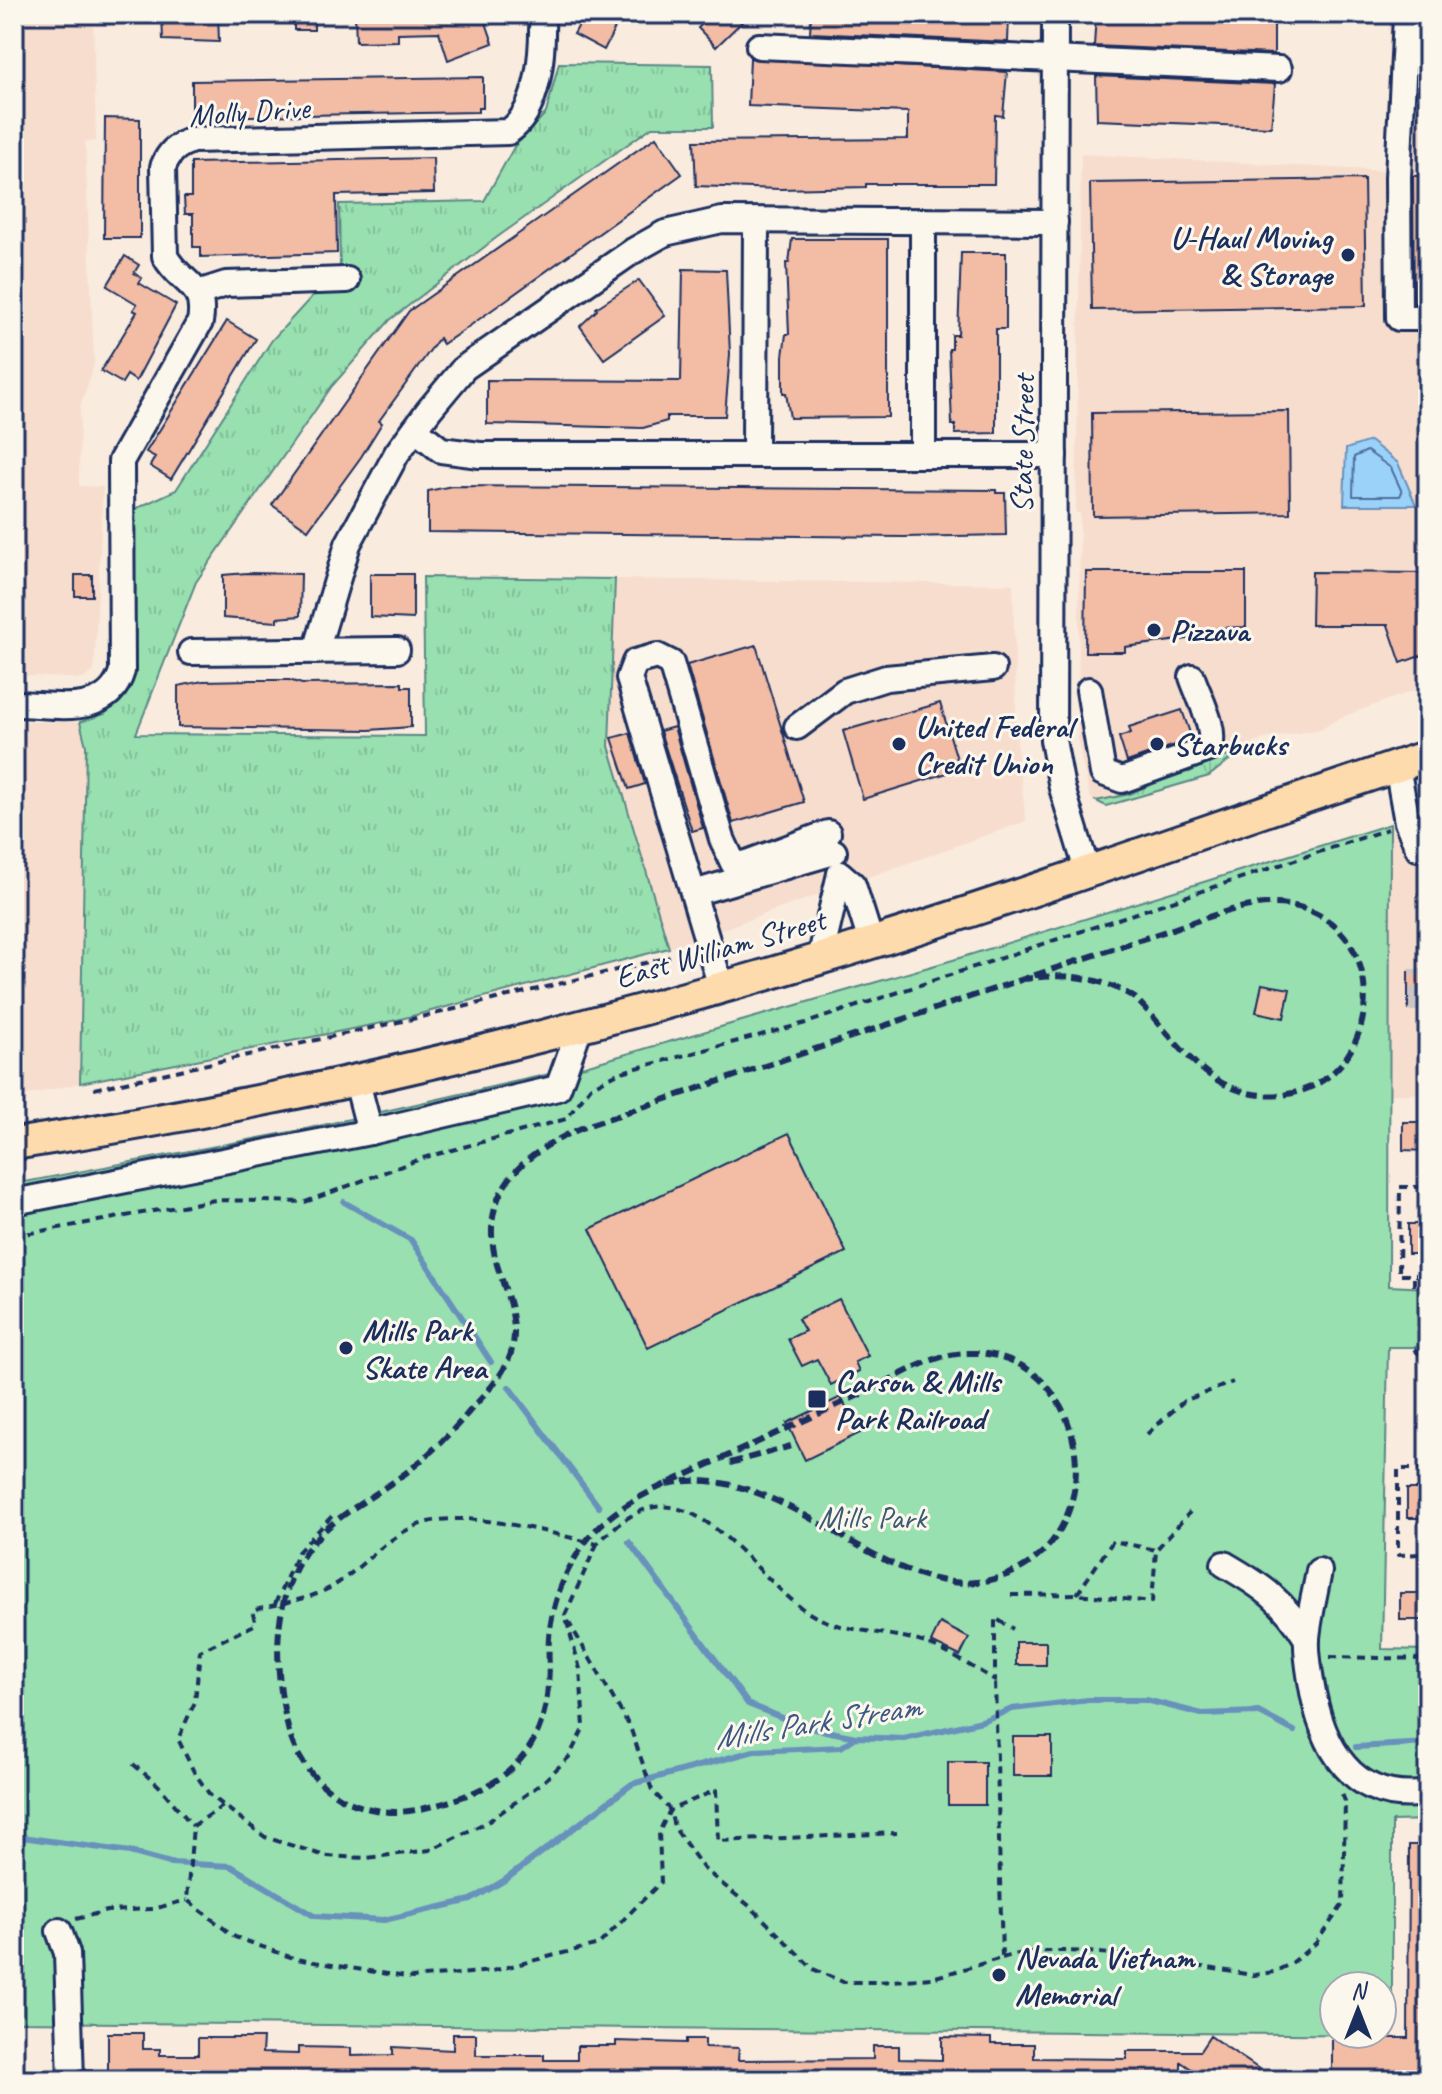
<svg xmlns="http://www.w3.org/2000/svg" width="1442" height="2094" viewBox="0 0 1442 2094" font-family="Caveat,sans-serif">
<defs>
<pattern id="grass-tufts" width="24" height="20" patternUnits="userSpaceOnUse" patternTransform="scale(2)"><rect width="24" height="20" fill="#98e0af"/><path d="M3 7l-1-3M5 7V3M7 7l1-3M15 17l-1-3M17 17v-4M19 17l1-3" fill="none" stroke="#82c099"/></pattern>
</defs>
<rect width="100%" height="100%" fill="#f9ebde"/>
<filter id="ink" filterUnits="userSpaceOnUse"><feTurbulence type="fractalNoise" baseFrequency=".0125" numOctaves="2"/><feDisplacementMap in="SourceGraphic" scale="16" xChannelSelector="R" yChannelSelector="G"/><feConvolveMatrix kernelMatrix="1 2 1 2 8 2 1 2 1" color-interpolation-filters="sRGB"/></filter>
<g filter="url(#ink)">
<g fill="#f7ddcd">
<path d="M14 14H93L96 141 85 142 94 365 80 407 79 486 103 487 94 671 83 679 14 675Z"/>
<path d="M1389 14H1428V685L1339 718 1321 729 1264 739 1246 746 1210 776 1101 806 1090 797 1078 743 1080 513H1076L1081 154 1387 171Z"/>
<path d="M615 579 1013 584 1017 749 1026 821 669 948 609 746Z"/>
<path d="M14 722H80L86 746 80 1083 14 1098Z"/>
<path d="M1428 817V1094H1390V824Z"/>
</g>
<g fill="url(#grass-tufts)" stroke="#5a8886" stroke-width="2">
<path d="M559 63 712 65 713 127H652L496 238 390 320 332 386 196 582 136 734 425 736 423 577 615 579 609 746 669 948 397 1020 80 1083 86 746 80 722 105 714 121 697 133 510 176 490 272 340 340 266 339 204 484 201 514 147 546 113Z"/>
<path d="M1217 756 1233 757 1209 776 1106 806 1096 801 1130 794 1172 773 1190 772Z"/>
</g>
<path fill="#98e0af" stroke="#5a8886" stroke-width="2" fill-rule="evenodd" d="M1390 824 1389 1286 1428 1288V1347H1388L1382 1649 1428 1650V1820L1392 1821V2035L14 2022V1184L301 1130 585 1066 953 960ZM1334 1986H1382V2034H1334Z"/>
<path fill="#9bd2fa" stroke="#6891bc" stroke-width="2" d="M1370 441 1398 463 1416 505H1344L1346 449Z"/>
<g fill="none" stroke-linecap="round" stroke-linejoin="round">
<path stroke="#4e709c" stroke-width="2" d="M1367 451 1391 468 1402 492 1400 496H1353L1354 457Z"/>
<g stroke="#6891bc" stroke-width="6">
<path d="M344 1202 411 1240 491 1362"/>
<path d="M509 1387 599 1507"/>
<path d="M629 1542 748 1704 805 1727 856 1737"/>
<path d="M1356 1747 1428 1743"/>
<path d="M14 1836 130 1852 170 1863 231 1866 314 1916 384 1920 471 1900 505 1880 632 1784 754 1751 841 1747 856 1737 904 1739 982 1721 1012 1709 1088 1700H1146L1202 1714 1258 1712 1294 1731"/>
</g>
</g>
<g fill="#f2bca5" stroke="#1b2f5e" stroke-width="2">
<path d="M162 14H218L219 42 163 40Z"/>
<rect x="294" y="14" width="20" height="16"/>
<path d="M355 14H483L493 43 448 60 439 32 398 33V41L356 42Z"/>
<path d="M585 14H622L604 50 574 34Z"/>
<path d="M712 14H750L716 47 698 28Z"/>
<path d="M811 14H1009L1008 42 810 33Z"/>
<path d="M1096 14H1274V54L1094 46Z"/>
<path d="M750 58 1007 72 1003 116 995 115 994 184H866V187L780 189 696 186 694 141 908 139V112L748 106Z"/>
<path d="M1096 76 1275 84 1271 127 1097 120Z"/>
<path d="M483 77V108H478V112L192 117V81Z"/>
<path d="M105 118 140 119V238H104Z"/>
<path d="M656 137 682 174 464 330 443 344 439 338 379 421 382 423 361 457 308 530 272 505 409 311Z"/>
<path d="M433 158 434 193 336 195 337 253 201 257V247H193V214H185L184 197H191V163Z"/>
<path d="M1413 176H1428V303H1414Z"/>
<path d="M1364 179 1366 306 1092 310 1090 183Z"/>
<path d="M792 239H888V417L790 418 786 393H783V356L786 334H789L786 263H789Z"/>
<path d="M961 253H1006V329H996V433L955 434V425H952L949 349H952V335H958Z"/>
<path d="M125 256 139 265 134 273 142 278 139 283 176 305 136 381 127 375 122 383 101 371 137 312 133 310 137 304 107 286Z"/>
<path d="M683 269 726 270 730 354 725 416H667V421L643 428 487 424V380L681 381Z"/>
<path d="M639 280 665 316 604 359 580 326 597 310 596 308Z"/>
<path d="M227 321 256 339 171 479 150 466 155 457 146 452Z"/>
<path d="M1289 411 1290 513 1093 516 1092 413Z"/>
<path d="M452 486 996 490V493H1005L1006 535 904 537 428 532V491Z"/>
<path d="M1086 572H1246V627L1218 628V635L1125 647V652H1085Z"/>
<path d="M1312 572 1428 573V653L1401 663 1388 625H1311Z"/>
<path d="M247 573 301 574 300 616 277 618V622L223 618V575Z"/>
<path d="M370 574H413V619L370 617Z"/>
<rect x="75" y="575" width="17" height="21"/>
<path d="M756 645 804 802 733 823 687 665Z"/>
<path d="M251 680H289L302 684 402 683V687H411V727L369 730 178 727V686L203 681Z"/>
<path d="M940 703 960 769 863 799 843 731Z"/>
<path d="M1182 710 1192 739 1127 762 1119 737 1131 733 1129 727Z"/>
<path d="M674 727 703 828 692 831 660 731Z"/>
<path d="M630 733 645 784 629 789 612 738Z"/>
<rect x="1408" y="972" width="20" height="37"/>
<path d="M1262 984 1290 989 1284 1018 1256 1012Z"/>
<path d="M1403 1122H1428V1151L1403 1150Z"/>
<path d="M789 1133 846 1252 648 1348 590 1229Z"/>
<rect x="1408" y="1224" width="20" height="30"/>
<path d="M839 1299 868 1356 855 1362 859 1371 831 1385 817 1359 802 1366 788 1339 805 1331 798 1319Z"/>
<path d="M841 1397 850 1415 857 1412 866 1430 805 1460 787 1423Z"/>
<rect x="1407" y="1489" width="21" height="29"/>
<rect x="1400" y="1593" width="28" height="27"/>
<path d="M940 1623 969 1638 960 1656 931 1642Z"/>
<rect x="1016" y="1642" width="30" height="23"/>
<rect x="1013" y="1737" width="39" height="39"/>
<rect x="948" y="1762" width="37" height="43"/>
<path d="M1409 1845H1428V2080H1332V2038H1408Z"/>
<path d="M108 2033H143V2049H160V2055H198V2038H263L262 2053 298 2054V2047L351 2048V2056L393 2055V2047L453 2050V2034H476V2055H544V2060H577V2046H616V2041L686 2043V2039H705V2047L739 2048 738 2060 873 2059V2046H899V2059L942 2060V2037L991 2038V2044H1034V2058L1127 2059V2051H1200L1210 2036 1259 2069 1252 2080H1208L1181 2062V2080H108Z"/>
</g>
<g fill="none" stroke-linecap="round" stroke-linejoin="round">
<path stroke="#cdc5c4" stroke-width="24" stroke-dasharray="24 12" stroke-linecap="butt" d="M1421 1011V969"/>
<g stroke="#1b2f5e" stroke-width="30">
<g id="minor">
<path d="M1055 14 1053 740 1062 788 1087 870"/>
<path d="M1428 17H1406L1398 177 1399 318H1428"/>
<path d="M759 46 1279 69"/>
<path d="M198 293 226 284 347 280"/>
<path d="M415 429 441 450 480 455H1054"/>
<path d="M755 454 756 221"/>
<path d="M923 455V221"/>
<path d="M316 651 348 544 397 453 429 410 464 368 633 251 665 233 722 220 1055 222"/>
<path d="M191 652 397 650"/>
<path d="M1089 690 1103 773 1122 780 1209 749C1218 730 1198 696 1192 677"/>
<path d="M14 704C54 704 108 719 122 671L121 461 200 322C207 282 180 285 165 256L163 167C169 152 176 146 192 140L508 132C540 111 543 50 542 14"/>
<path d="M797 727 845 691 886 678 993 668"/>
<path d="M1397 766 1407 822 1418 848"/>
<path d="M840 874 853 885 871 942"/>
<path d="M694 893 834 852"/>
<path d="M820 959 840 874"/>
<path d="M721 987 629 678 635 662 657 656 671 663 722 839 733 863 744 864 828 833"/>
<path d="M370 1132 558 1088 581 1024"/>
<path d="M14 1202 370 1132 356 1078"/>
<path d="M1224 1564C1262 1586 1283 1600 1307 1639"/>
<path d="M1319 1571C1315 1594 1309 1616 1307 1638 1306 1652 1309 1668 1311 1681 1321 1746 1352 1805 1428 1793"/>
<path d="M59 1931 67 1953 71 2080"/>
</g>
</g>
<g stroke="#1b2f5e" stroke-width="36">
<path id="major" d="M14 1144C285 1103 557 1038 819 959 1024 897 1225 823 1428 756"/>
</g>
<g stroke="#1b2f5e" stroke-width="4" stroke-dasharray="8 6" stroke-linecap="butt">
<path d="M94 1089 430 1015 670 957"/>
<path d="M1422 1187H1400L1399 1275H1428"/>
<path d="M14 1236 215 1200 305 1202 423 1158 566 1119 591 1087 618 1073 806 1023 1388 829"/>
<path d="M1414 1286V1275"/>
<path d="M1414 1349 1428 1363"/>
<path d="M1147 1434 1184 1401 1233 1382"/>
<path d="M597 1544 565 1615 580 1669 584 1727 569 1757 542 1783 489 1821 430 1850 366 1858 325 1856 265 1837 210 1795 194 1772 178 1739 195 1702 200 1651 256 1624 252 1611C281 1602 311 1601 338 1583 366 1564 393 1530 428 1522 475 1511 550 1533 597 1544 618 1523 644 1500 676 1508 722 1519 763 1580 803 1609 839 1635 885 1629 925 1643 949 1652 973 1668 995 1680V1618L1013 1629"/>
<path d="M1419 1554 1398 1555V1469H1428"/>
<path d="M1077 1594 1113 1541 1156 1550"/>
<path d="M1011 1595 1077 1594 1152 1602 1156 1550 1190 1512"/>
<path d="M275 1604 298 1552 333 1515"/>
<path d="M568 1621 630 1727 652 1790 670 1810 674 1827 704 1869 752 1908 813 1969 843 1982H877L932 1978 1002 1958 995 1680"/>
<path d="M1330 1657 1428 1659"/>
<path d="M133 1764 158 1785 193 1826"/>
<path d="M223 1806 193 1826 187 1900 235 1937 296 1959 412 1978 492 1971 599 1944 661 1882 659 1832 670 1810 716 1790 718 1841 897 1833"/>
<path d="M76 1919 107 1911 153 1909 187 1900"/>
<path d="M1002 1958C1064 1938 1185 1966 1254 1975L1274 1972 1292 1963 1316 1943 1343 1904 1345 1801 1342 1794"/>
</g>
<use href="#minor" stroke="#fbf7ec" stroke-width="24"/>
<use href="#major" stroke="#fedbac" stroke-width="30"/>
<g stroke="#1b2f5e" stroke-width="6" stroke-dasharray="12 6" stroke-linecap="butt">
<path d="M730 1463 791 1446"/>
<path d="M666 1484C788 1457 885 1608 994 1579 1118 1547 1095 1348 967 1353 931 1354 898 1377 866 1392 811 1417 756 1443 701 1468 656 1489 608 1506 580 1550 564 1574 554 1600 550 1629 547 1647 550 1666 548 1685 544 1745 514 1779 459 1798 432 1807 404 1816 376 1810 333 1803 298 1770 288 1728 273 1666 270 1590 316 1539 341 1512 377 1495 407 1472 429 1455 450 1434 468 1413 481 1398 498 1382 507 1363 523 1330 508 1299 498 1268 474 1191 525 1151 589 1125L1205 918C1233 909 1263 900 1294 906 1391 926 1386 1072 1293 1093 1266 1099 1240 1094 1217 1080 1185 1060 1162 1024 1135 998 1100 976 1065 973 1025 979"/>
</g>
</g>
</g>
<g fill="#1b2f5e" stroke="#fbf7ec" stroke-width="3">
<circle cx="1348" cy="255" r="8"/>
<circle cx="1154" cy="630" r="8"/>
<circle cx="899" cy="744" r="8"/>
<circle cx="1157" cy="744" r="8"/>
<circle cx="346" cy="1348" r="8"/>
<rect x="807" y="1389" width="20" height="20" rx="4"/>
<circle cx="999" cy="1975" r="8"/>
</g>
<g text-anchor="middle" stroke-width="6" stroke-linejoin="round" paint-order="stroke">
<g font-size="32" fill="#1b2f5e" stroke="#fbf7ec">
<text transform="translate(249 111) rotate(-4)" y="11">Molly Drive</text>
<text transform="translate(1022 444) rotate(-89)" y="11">State Street</text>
<text transform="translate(720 948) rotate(-16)" y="11">East William Street</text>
</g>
<g font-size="32" font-weight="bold" fill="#1b2f5e" stroke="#fbf7ec" text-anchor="start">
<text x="1332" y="248" text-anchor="end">U-Haul Moving<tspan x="1332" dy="37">&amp; Storage</tspan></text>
<text x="1170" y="641">Pizzava</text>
<text x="915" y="737">United Federal<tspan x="915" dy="37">Credit Union</tspan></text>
<text x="1173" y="755">Starbucks</text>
<text x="362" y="1341">Mills Park<tspan x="362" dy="37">Skate Area</tspan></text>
<text x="835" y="1392">Carson &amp; Mills<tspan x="835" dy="37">Park Railroad</tspan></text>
<text x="1015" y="1968">Nevada Vietnam<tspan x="1015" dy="37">Memorial</tspan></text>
</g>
<g font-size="32" fill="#3a5b72" stroke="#fbf7ec">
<text x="872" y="1528">Mills Park</text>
</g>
<g font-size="34" font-style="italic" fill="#3b5885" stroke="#fbf7ec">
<text transform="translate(817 1721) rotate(-9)" y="12">Mills Park Stream</text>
</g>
</g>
<rect width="1442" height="2094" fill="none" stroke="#fbf7ec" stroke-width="48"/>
<rect x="24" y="24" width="1394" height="2046" fill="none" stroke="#1b2f5e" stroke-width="3" filter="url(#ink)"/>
<g transform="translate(1358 2010)"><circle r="38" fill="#fbf7ec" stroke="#a1a7b3" stroke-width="2"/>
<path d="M0-6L14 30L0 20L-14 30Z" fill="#1b2f5e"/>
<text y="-12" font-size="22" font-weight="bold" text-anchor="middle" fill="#1b2f5e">N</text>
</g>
</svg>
